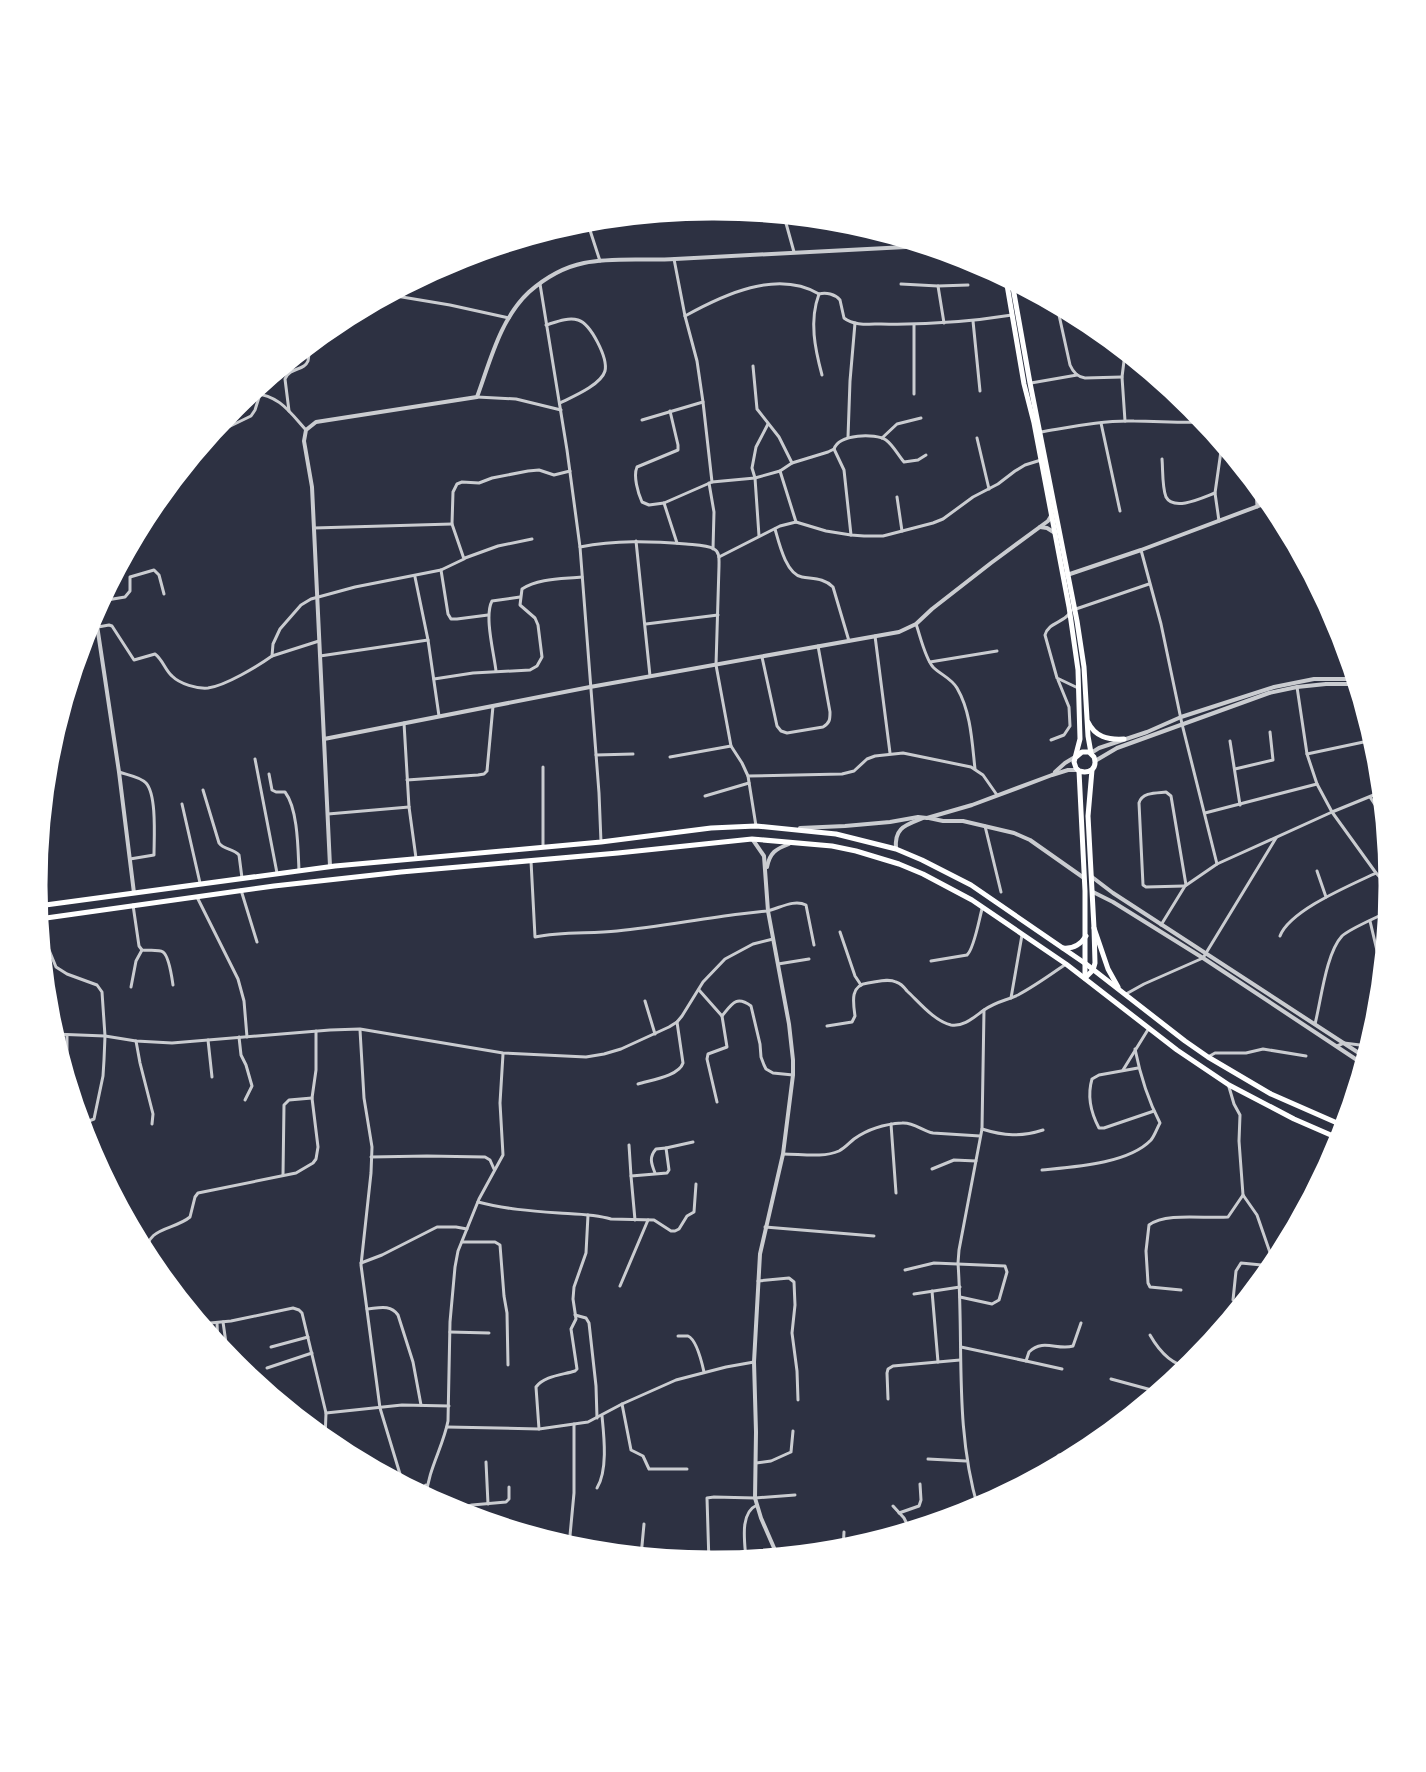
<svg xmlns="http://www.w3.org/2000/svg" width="1426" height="1772" viewBox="0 0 1426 1772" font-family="'Roboto Condensed',sans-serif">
<rect width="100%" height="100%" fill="#2d3142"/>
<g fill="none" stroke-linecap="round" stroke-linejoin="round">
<g stroke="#caccd0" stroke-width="3">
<path d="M784 216 794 252"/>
<path d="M587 221 600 261"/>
<path d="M540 284 567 450 580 547 599 793 601 842"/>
<path d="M901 284 938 286 968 285"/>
<path d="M938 286 944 323"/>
<path d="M819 294C809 321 815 349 822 375"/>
<path d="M390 295 450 305 509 318"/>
<path d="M1057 306 1070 365C1073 372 1077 377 1085 378L1122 377"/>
<path d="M685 316C723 295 777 269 819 294 826 292 835 294 840 300L844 318C854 326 869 324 881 324 925 325 968 322 1012 315"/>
<path d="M973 321 980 391"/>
<path d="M546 325C556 322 568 317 578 320 591 324 608 358 605 371 601 385 572 397 560 403"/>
<path d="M753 366 757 409 779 437 792 463"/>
<path d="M1031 383 1077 375"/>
<path d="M252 393C279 395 289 411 306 430"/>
<path d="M914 394V325"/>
<path d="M477 397 516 399 561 410"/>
<path d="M703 402 712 482"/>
<path d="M289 411 285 379C290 367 304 371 308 361 309 356 309 350 310 345"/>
<path d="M670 411 678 445V450L637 467C633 476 638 493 642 502L649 505 664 503 712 482 755 478 780 471 796 522"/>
<path d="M642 420 703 402 697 361 685 316 674 259"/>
<path d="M1125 421 1122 377 1125 353"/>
<path d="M1101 423 1120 511"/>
<path d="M1041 432C1071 427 1103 420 1134 421 1157 421 1180 423 1204 422"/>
<path d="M848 437 850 381 855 323"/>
<path d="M882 438 897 424 921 418"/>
<path d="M977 438 989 489"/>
<path d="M207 440 216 433 251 416 255 410 260 394"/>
<path d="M834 449 844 470 851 535"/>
<path d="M1162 459C1163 470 1162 487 1166 497 1174 512 1204 497 1215 493"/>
<path d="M780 471 792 463 828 452 834 449C839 434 875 433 886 440 893 445 898 455 904 462L918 460 926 455"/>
<path d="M179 475C190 470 194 460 200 449"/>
<path d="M709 483 714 512 713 549"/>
<path d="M1256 486 1257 507"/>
<path d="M897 497 902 531"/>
<path d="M664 503 677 543"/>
<path d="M1219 521 1215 493 1222 444"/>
<path d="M314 528 452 524"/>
<path d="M775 529C779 543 786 574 802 577 814 579 824 578 833 587L849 641"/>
<path d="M759 536 755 478 752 468 756 447 768 424"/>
<path d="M636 541 650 676"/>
<path d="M580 547C616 540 650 541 686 544 695 545 707 545 714 549 720 552 719 560 719 566L716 665 731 746 742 763 748 776 756 826"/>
<path d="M1141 550 1161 624 1182 724 1217 864"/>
<path d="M719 557 780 526 796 522 826 531 851 535 864 536H883L933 523 943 519 973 497 998 484 1015 471 1025 465 1041 460"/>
<path d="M465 558 498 546 532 539"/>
<path d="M441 570 448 614 451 619H457L488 615"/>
<path d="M415 577 428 640 439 716"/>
<path d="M101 601 125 597 130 591V577L154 570 159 575 164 594"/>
<path d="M1073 610 1149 584"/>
<path d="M1069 614C1062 623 1048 623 1045 635L1057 678 1078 688"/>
<path d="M646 624 718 615"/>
<path d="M916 624C920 635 925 658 933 667 941 675 951 678 957 688 971 712 972 742 975 769"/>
<path d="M98 627 109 625 112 626 134 660 155 654C163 660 165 670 172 676 180 684 197 689 208 688 225 686 258 666 272 656L273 644 280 629 301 605 311 599 355 587 441 570 464 559 452 524 453 492 457 484 462 482 479 483 492 478 528 471 539 470 554 475 570 471"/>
<path d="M875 636 890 753"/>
<path d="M272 656 319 641"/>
<path d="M320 656 428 640"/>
<path d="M762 657 777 726 781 731 787 733 823 727C830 723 830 719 830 712L818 646"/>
<path d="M930 662 997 651"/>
<path d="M496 671C494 653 484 616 492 601L520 597"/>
<path d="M434 679 473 673 530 670 537 666 542 657 538 625 535 618 520 605 522 589C538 578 563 579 582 577"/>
<path d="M1297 687 1307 754 1317 784 1332 812 1376 873 1390 888"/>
<path d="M404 723 409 807 416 858"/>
<path d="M1051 740 1064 735 1070 726 1069 707 1058 680"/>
<path d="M1230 741 1240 805"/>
<path d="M1307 754 1373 740"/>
<path d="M596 755 633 754"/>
<path d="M670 757 731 746"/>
<path d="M255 759 277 873"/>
<path d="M1235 769 1273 760 1270 732"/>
<path d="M119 772C127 775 139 776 146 783 157 795 154 839 154 855L130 859"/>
<path d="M269 774 272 790 276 792H285C298 809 298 849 299 871"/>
<path d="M748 776 842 774 854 771 867 759 875 756 903 753 971 767 983 775 997 795"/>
<path d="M407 780 478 775 484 774 487 771 493 706"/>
<path d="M203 790 219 843C224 850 233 848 239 855L242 878"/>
<path d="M705 796 749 783"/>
<path d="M1370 797 1383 817"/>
<path d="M182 804 200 883"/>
<path d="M1205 813 1317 784"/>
<path d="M328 814 409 807"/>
<path d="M985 826 1001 892"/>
<path d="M543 846V767"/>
<path d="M531 861 535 937C562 931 590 934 617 931 658 927 699 919 740 914 749 913 758 912 767 911 780 908 794 899 806 905L814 945"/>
<path d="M1317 871 1326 897"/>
<path d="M1184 886 1146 887 1143 885 1139 803C1142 792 1157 793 1166 792L1171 796 1186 885"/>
<path d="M241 890 257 942"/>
<path d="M197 897 238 979 244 1001 247 1037"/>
<path d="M133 905 139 946 142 950C148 951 158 949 163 952 169 956 172 978 173 985"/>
<path d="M1370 921 1382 972"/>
<path d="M1161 925 1185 886 1217 864 1332 812 1381 792"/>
<path d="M40 928 56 967 67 974 97 985 102 992 105 1036 104 1060 103 1076 94 1119 81 1124"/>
<path d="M840 932 855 976 861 985"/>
<path d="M1280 936C1290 910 1351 885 1376 873"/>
<path d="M931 961 967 955C974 949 979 920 982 909"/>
<path d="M778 964 809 959"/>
<path d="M131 987 136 961 142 950"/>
<path d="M699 990 722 1016 727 1047 708 1054 707 1059 717 1102"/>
<path d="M1126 994 1144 984 1203 958 1276 838"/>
<path d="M1011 998 1022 935"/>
<path d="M645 1001 655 1034"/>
<path d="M722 1016C732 1004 736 995 751 1006L760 1044 761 1057 764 1065 766 1069 773 1073 793 1075"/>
<path d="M1315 1024C1321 1001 1326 953 1342 936 1351 928 1376 918 1387 912"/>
<path d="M827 1026 852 1022 855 1016C853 1002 850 985 868 983 877 982 888 978 896 982 900 983 904 987 907 991 919 1002 934 1021 951 1025 964 1027 974 1017 984 1010"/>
<path d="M360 1030 364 1098 372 1147 371 1173 361 1265 380 1408 403 1484"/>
<path d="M54 1034 105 1036 136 1041 172 1043 330 1030 360 1029 503 1053 586 1057 604 1054 621 1049 669 1027 677 1022 682 1016 703 982 725 959 753 944 773 939"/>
<path d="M67 1035V1064L69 1085"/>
<path d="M239 1037 241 1055 246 1065 252 1086 245 1100"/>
<path d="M208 1040 212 1077"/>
<path d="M136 1041 140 1063 153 1114 152 1124"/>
<path d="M1337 1046 1344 1043 1368 1046"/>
<path d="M1208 1057 1215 1053H1246L1263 1049 1306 1056"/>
<path d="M1138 1068 1099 1075 1092 1079C1087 1096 1090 1111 1099 1128H1104L1154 1111"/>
<path d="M1123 1070 1149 1028"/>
<path d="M638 1084C651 1080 679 1076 683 1063L677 1022"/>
<path d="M1229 1087 1234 1104 1240 1115 1239 1141 1243 1195 1257 1215 1274 1264"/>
<path d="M891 1124 896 1193"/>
<path d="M982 1129C1004 1136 1021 1137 1043 1130"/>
<path d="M629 1145 631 1176"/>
<path d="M783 1154C801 1154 823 1158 839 1151 845 1148 849 1143 854 1139 868 1129 885 1124 902 1123 914 1122 922 1131 933 1133L980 1136"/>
<path d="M371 1157 427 1156 485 1157 490 1160 494 1169"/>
<path d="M1330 1162 1332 1137"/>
<path d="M932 1169 954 1160 976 1161"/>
<path d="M1042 1170C1073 1167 1128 1164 1151 1140 1155 1135 1157 1128 1160 1123 1148 1100 1140 1074 1135 1049"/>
<path d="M655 1173C651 1163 649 1157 656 1149L666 1148"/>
<path d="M283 1175 284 1105 289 1100 312 1098"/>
<path d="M478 1202C504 1209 531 1211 559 1213 576 1214 594 1214 611 1219L654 1220 671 1231H675L679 1229 687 1216 694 1212 696 1184"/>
<path d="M635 1220 631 1176 667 1173 669 1170 666 1148 693 1142"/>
<path d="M765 1227 874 1236"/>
<path d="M462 1242H495L500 1245 504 1296 507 1313 508 1365"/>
<path d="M146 1255C146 1226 173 1231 190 1217L195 1197 198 1193 296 1173 313 1163 316 1159 318 1147 312 1098 316 1070V1031"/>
<path d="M361 1263 382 1255 437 1227H456L467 1229"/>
<path d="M905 1270 934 1263 1005 1266 1007 1272 999 1300 992 1304 960 1297"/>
<path d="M758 1281 789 1278 794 1282 795 1305 792 1333 797 1371 798 1400"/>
<path d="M620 1286 648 1220"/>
<path d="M1181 1290 1150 1287 1148 1283 1146 1251 1149 1225C1166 1212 1206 1219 1228 1217L1243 1195"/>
<path d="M932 1291 938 1362"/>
<path d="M914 1294 960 1287"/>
<path d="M1233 1300 1236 1271 1241 1263 1273 1266"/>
<path d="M367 1309C379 1308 390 1304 398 1315L413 1362 421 1405"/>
<path d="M575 1315 586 1318 589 1323 596 1386 597 1418"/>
<path d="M223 1322 228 1357"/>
<path d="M217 1323 218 1345"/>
<path d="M200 1324 231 1321 293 1308 299 1310 302 1313 326 1413 325 1439"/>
<path d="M450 1332 489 1333"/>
<path d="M1150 1335C1158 1349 1171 1365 1189 1367"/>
<path d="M678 1336C679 1336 686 1336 688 1336 697 1340 702 1363 704 1372"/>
<path d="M271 1347 308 1337"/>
<path d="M961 1347 1026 1361 1029 1352C1043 1338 1058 1351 1073 1346L1081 1323"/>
<path d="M1026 1361 1062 1369"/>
<path d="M233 1363 242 1366"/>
<path d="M267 1368 312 1353"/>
<path d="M1111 1379 1159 1392"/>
<path d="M888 1399 887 1373 888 1369 893 1366 960 1360"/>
<path d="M622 1404 631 1450 643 1456 649 1469H687"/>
<path d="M326 1413 402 1405 449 1406"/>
<path d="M447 1427 539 1429 588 1422 622 1404 676 1380 726 1367 754 1362"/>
<path d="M539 1429 536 1387C544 1376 562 1375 575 1371L577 1369 571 1329 576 1319 573 1299 574 1287 586 1253 588 1215"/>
<path d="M928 1459 966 1461"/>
<path d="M486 1462 488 1504"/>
<path d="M756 1463 771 1461 791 1452 793 1431"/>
<path d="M1056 1467 1055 1460 1059 1455 1079 1454"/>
<path d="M597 1488C608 1470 604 1436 602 1416"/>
<path d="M418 1492 426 1485"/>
<path d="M426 1497C428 1470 443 1447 448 1421L450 1322 455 1267 458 1251 479 1199 503 1155 500 1103 503 1054"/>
<path d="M893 1506 904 1518 910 1530"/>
<path d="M978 1508C954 1427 964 1347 958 1263L959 1250 982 1129 984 1010C997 1001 1005 1001 1018 995 1035 986 1050 975 1066 964"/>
<path d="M452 1510 472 1505 506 1502 509 1499V1487"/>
<path d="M899 1513 919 1506 921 1500 920 1484"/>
<path d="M569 1546 574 1493V1424"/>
<path d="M843 1550 844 1532"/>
<path d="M641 1556 644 1524"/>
<path d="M746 1560C745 1543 739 1513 757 1505"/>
<path d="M709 1563 707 1498 714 1497 755 1498 795 1495"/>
</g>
<g stroke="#caccd0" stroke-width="4">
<path d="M1040 527 1047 528 1055 533"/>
<path d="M1067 575 1141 550 1269 502"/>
<path d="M95 612 119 772 134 893"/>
<path d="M324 739 590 687 899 632 916 624 932 609 991 563 1048 521 1051 516"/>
<path d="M1091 753 1099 748 1147 732 1181 717 1274 687 1314 679H1354"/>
<path d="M1095 761 1117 748 1269 693 1297 687 1326 684H1356"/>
<path d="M1055 772 1065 763 1075 757"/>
<path d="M929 818 943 821H963L1014 833 1030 840 1084 878"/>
<path d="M800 828 845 826 890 822 918 817 927 818 972 805 1052 775 1068 770H1078"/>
<path d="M753 840 764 856 768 911 789 1024 793 1060V1075L783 1154 760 1254 754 1362 756 1432 755 1498 761 1518 778 1557"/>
<path d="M896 849C894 827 906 825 923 818"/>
<path d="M330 866 312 487 304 441 306 430 316 422 477 397C490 362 500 319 529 292 545 278 564 267 584 263 614 257 646 261 675 259 758 255 842 250 925 246"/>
<path d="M767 867C770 852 776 849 789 844"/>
<path d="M1092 877 1113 893 1365 1057"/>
<path d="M1093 892 1113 902 1203 958 1363 1064"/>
</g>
<g stroke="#fff" stroke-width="5">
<path d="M1006 279 1024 384 1034 423 1069 607 1078 670 1080 739 1074 762 1076 768 1079 771C1089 774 1098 769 1094 757L1089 752H1082L1076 757"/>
<path d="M1012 282 1030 383 1077 621 1084 667 1088 736 1091 753"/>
<path d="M1088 722C1095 737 1108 740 1124 739"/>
<path d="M1079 771 1085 891V978"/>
<path d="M1085 978 1093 970 1095 963 1094 928 1088 816 1092 770"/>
</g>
<g stroke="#fff" stroke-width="5">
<path d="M38 906 335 866 601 842 711 828 756 826 836 834 896 849 922 860 971 885 1086 964 1185 1041 1208 1057 1271 1094 1344 1126"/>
<path d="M39 919 274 886 401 872 618 853 752 839 832 846 856 851 899 864 923 874 972 900 1066 964 1177 1050 1229 1085 1294 1119 1340 1139"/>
<path d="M1094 928 1108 969 1118 987"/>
<path d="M1063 948C1073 949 1081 944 1086 936"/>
</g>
</g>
<path d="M0 0H1426V1772H0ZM712 219H714A666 666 0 0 1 1380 885V886A666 666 0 0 1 714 1552H712A666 666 0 0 1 46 886V885A666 666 0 0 1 712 219Z" fill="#fff" fill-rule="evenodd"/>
<path fill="none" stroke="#fff" stroke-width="3" d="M712 219H714A666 666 0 0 1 1380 885V886A666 666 0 0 1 714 1552H712A666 666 0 0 1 46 886V885A666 666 0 0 1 712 219Z"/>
</svg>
